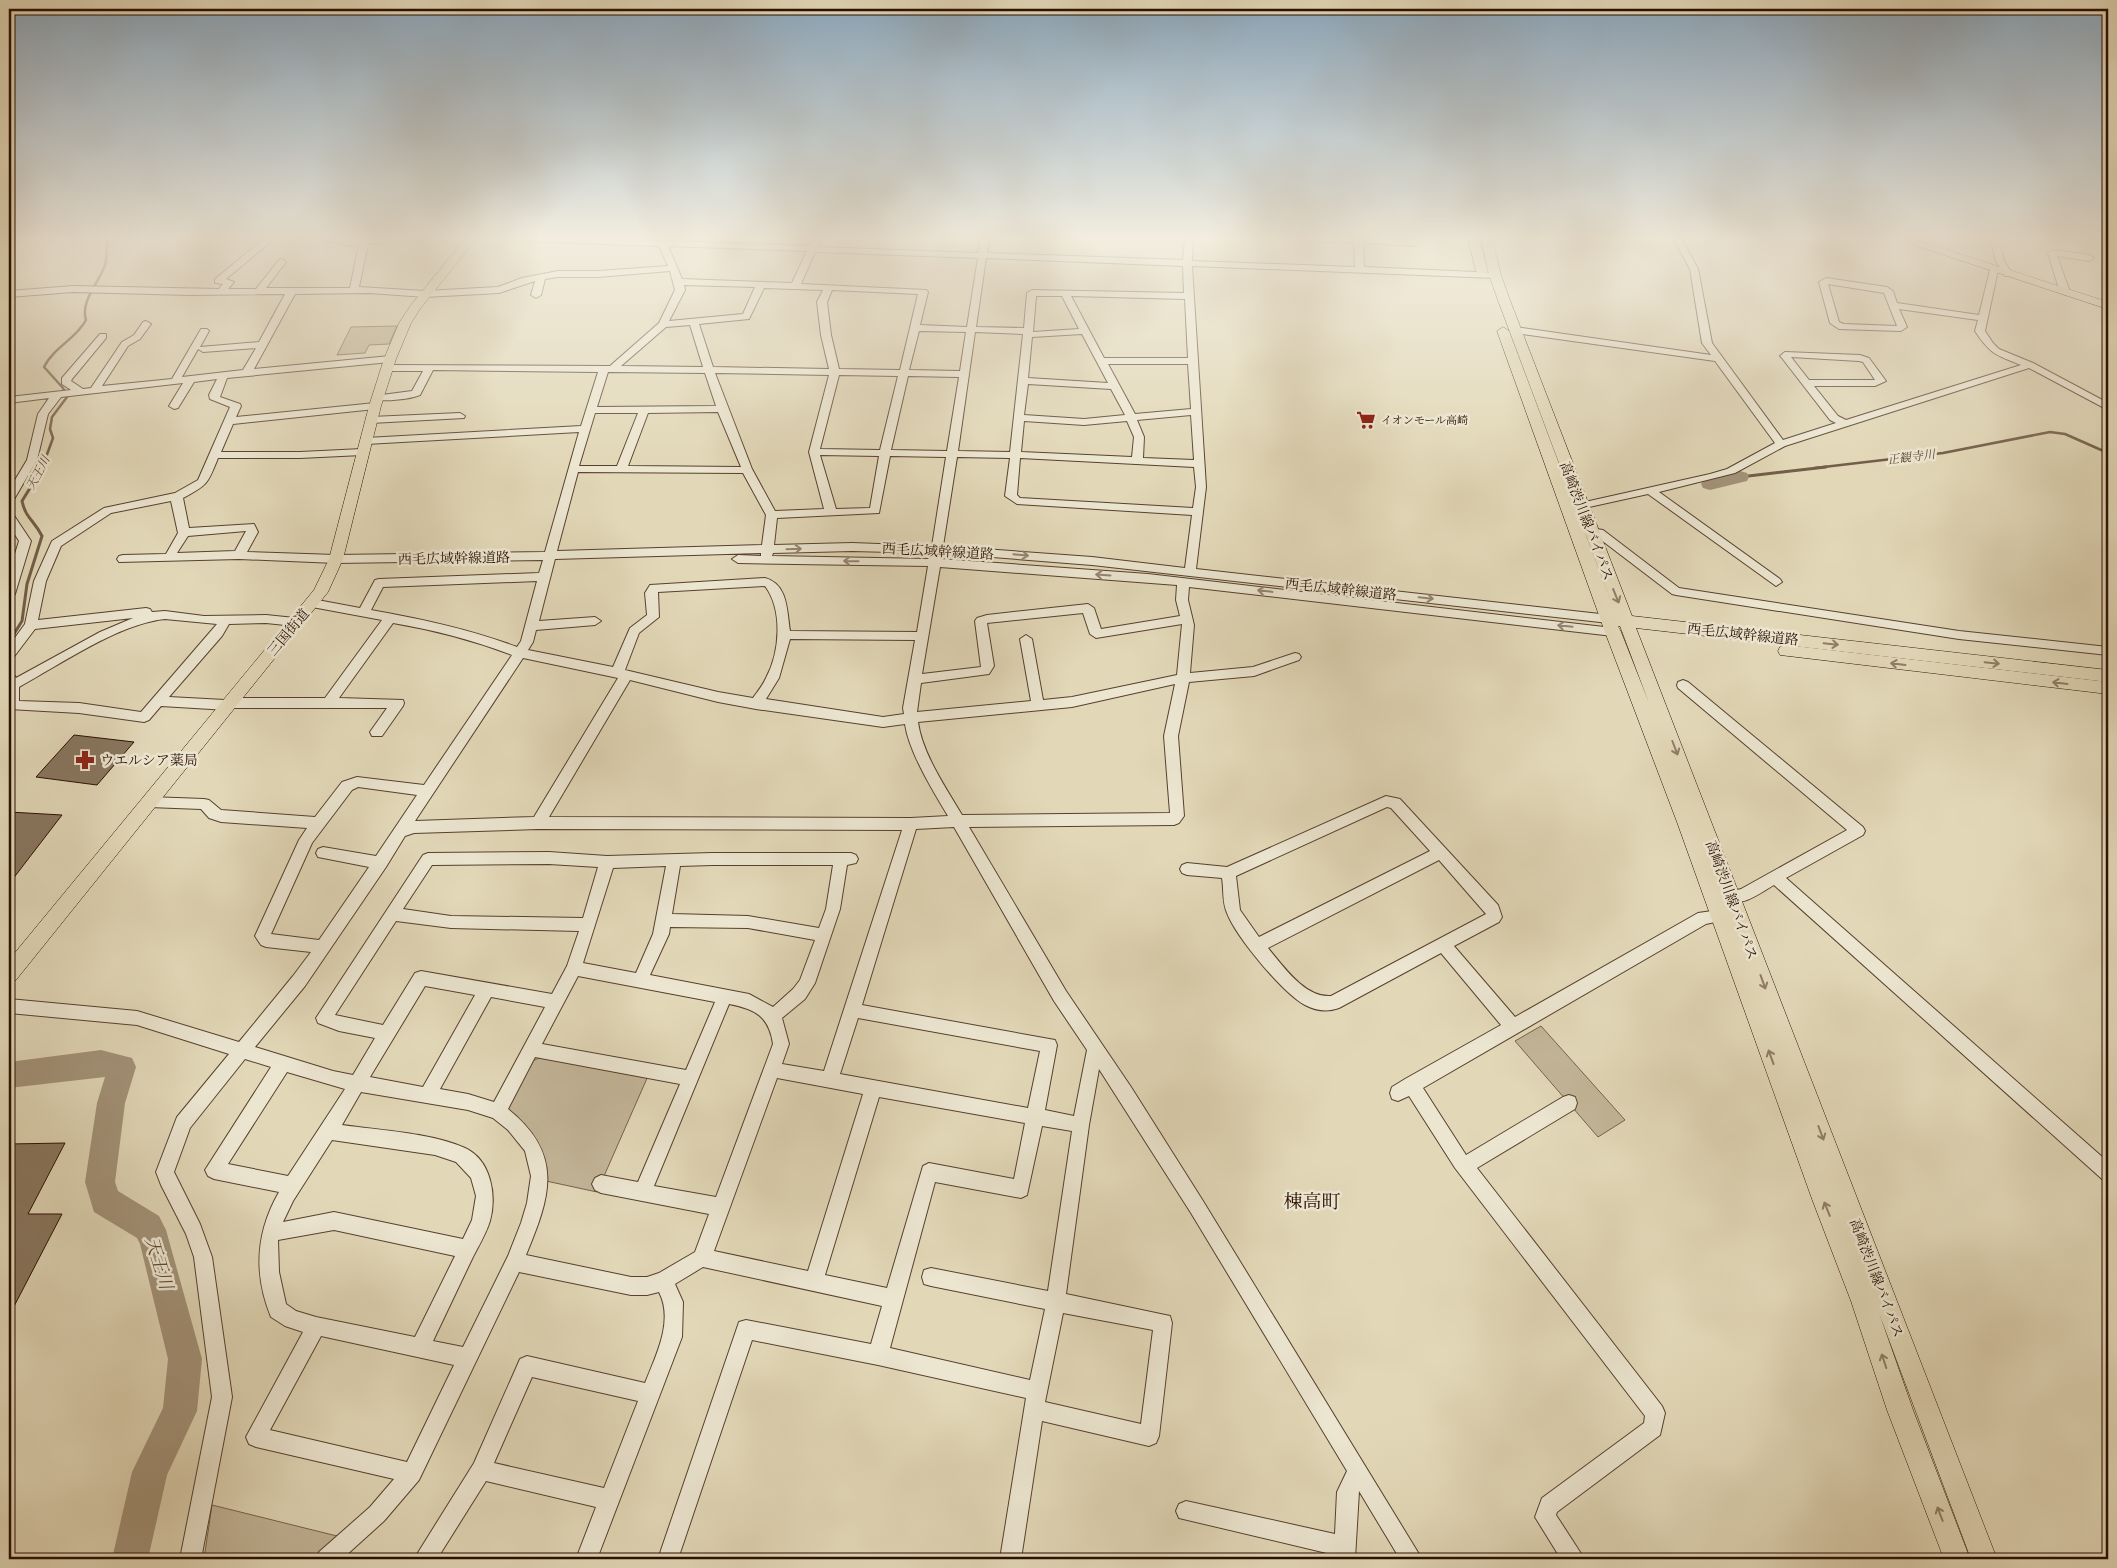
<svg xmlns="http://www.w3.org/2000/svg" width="2117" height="1568" viewBox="0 0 2117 1568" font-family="'IM FELL Great Primer','Noto Serif JP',serif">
<rect width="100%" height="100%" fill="#e2d8b8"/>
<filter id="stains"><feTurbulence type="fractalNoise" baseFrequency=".004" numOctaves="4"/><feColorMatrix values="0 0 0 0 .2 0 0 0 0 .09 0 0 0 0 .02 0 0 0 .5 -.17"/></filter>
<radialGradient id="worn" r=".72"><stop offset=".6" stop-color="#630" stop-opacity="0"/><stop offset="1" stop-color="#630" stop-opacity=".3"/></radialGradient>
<g fill="#c3b699" stroke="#76624c">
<path d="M397 326 389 344 369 345 365 353 337 355 351 327Z"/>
<path d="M1541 1026 1625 1120 1598 1137 1515 1041Z"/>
<path d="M544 1056 648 1076 597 1192 546 1181 538 1147 529 1129 507 1109 530 1062Z"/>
<path d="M212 1505 341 1537 334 1545 311 1559H204Z"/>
</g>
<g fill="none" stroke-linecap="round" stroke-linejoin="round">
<g stroke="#725e49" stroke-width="2.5">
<path d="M42 468 53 438 50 429 52 417 67 397 63 388 44 367C54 347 76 339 86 320 80 301 99 283 105 265 108 256 105 247 109 238"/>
<path d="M1815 468 1943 453 2050 432 2065 434 2108 453"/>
</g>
<g stroke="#725e49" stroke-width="3">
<path d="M1740 477 1826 467"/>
<path d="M9 642 22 621 27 584 42 536C34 520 26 519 22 501L43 467"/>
</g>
<g fill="#a39379" fill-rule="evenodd">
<path d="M1740 471 1747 473 1749 477 1747 481 1710 490 1703 488 1701 484C1707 474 1729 472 1740 471Z"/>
<path d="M101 1050 132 1058 136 1067 125 1103 115 1182 118 1191 159 1216 166 1230 202 1359 197 1411 167 1475 148 1559H112L132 1472 163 1408 168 1359 140 1244 137 1238 94 1212 85 1182 97 1103 105 1077 9 1088V1062Z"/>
</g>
</g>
<g fill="#897760" stroke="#290e00">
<path d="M74 735 134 742 97 785 36 777Z"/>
<path d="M9 812 62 815 9 884Z"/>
<path d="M65 1143 28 1214H62L9 1316V1144Z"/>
</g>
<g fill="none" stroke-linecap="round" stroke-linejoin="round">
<g stroke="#57402e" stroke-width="2">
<g id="minor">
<path d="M130 238 125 242 121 239V238Z"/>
<path d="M265 238H275L226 279 234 282 228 289H256L279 260 282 259 286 262 266 288H350L359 245 350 246 315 238 350 240 426 238 422 241 368 244 359 287 425 291 498 287 522 278 558 271H598L668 266 659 246 523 241 519 238 659 241V238H667V241L809 246 813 238H821L817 247 978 253 981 238H989L987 253 1183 260 1185 238H1193L1192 261 1355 267 1354 243 1303 241 1299 238 1410 240V238H1418V243L1414 246 1363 243 1364 267 1498 273V277L1495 278 1192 266 1206 487 1196 569 1609 615 1613 616 1615 619 1613 622 1609 623 1092 565 954 554 942 553 941 559 1148 574 1613 628 1619 632 1613 636 1189 587 1188 600 1194 625 1190 673 1253 667 1295 653 1299 654 1301 657 1299 660 1254 676 1189 682 1178 736 1184 816 1179 823 1174 825 969 827 1066 991 1131 1087 1203 1201 1422 1559H1400L1359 1491 1355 1559H1335V1555L1179 1518 1176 1511 1179 1504 1186 1501 1335 1534 1337 1492 1347 1471 1191 1213 1099 1069 1089 1125 1066 1294 1170 1316 1172 1323 1159 1436 1156 1443 1149 1446 1042 1421 1021 1559H1000L1026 1398 878 1365 752 1340 678 1559H658L739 1322 746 1320 871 1344 882 1306 703 1267 675 1284 683 1302 682 1337 597 1559H576L596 1507 486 1481 437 1559H414L474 1463 520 1359 527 1356 645 1383C656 1355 674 1321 659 1292L647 1295H631L519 1272 419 1480 384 1521 342 1559H316L319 1552 370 1507 394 1479 256 1447 249 1444 246 1437 303 1332 285 1326 271 1317C253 1273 256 1232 279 1192L214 1179 208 1176 205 1170 271 1067 245 1059 190 1128 174 1172 200 1224 212 1257 232 1397 201 1559H180L212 1397 194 1257 186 1234 161 1185 156 1172 177 1117 229 1054 137 1025 9 1013V999L137 1011 239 1042 293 976 311 952 266 947 261 945 255 936 299 840 307 828 221 822 209 818 201 809 149 807 144 806 142 802 144 798 149 797 204 799 209 800 221 810 315 817 342 782 357 777 424 785 512 655C473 640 434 630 393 623L339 698 403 700 404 703 403 706 382 736H372L370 732 387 708H233L228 710 161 706 149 720 144 722 79 713 9 709V672L13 673 16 678 100 632 133 618 35 629 13 658 9 659V646L25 624 34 581 52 541 104 508 175 493 198 480 230 407 210 399 209 395 217 379 194 382 178 408 174 409 169 406 183 383 61 397 48 414 37 460 13 501 9 502V490L27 460 38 414 49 398 9 403V397L71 390 62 384V378L100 334H106V338L72 379 71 381 83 389 91 388 122 342 134 335 143 322 146 321 151 324 140 339 128 346 102 386 172 379 201 329H207L209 331 200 347 259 342 285 294 190 295 73 292 9 297V291L73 286 219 289 223 284 215 283V279ZM668 246 807 251 792 283 682 279ZM815 252 978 258 967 327 920 325 928 292 926 290 801 284ZM986 258 1183 266 1184 293 1032 290 1027 293 1024 328 976 327ZM670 271 675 290 659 323 610 366 389 365 384 368 389 371H423L412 391 374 396 373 398C380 403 411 399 420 395L433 370 598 372 581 426 366 438 361 441 366 444 579 432 545 552 336 555 247 552 258 532 254 524 189 528 183 498C208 485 208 483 218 458H300L362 455 367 452 362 449 300 452H221L233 424 375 409 380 406 375 403 236 417 241 406 240 404 220 397 227 378 390 362 395 359 390 356 254 369 295 294 370 293 425 297 499 293 535 281 531 295 536 298 541 295 545 279 558 277H598ZM684 285 755 287 743 314 669 321 685 290ZM764 288 823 290 817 302 821 335 829 369 713 367 699 324 749 319ZM832 290 918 294 900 370 839 369 831 335 827 302ZM1036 296H1062L1079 329 1033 332ZM1071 296 1185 299 1188 358H1104ZM690 325 703 367 621 366 666 327ZM919 331 966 332 960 371 909 370ZM975 332 1023 334 1010 452 958 451ZM1082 334 1108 383 1028 378 1032 337ZM256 348 243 370 182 377 198 349 203 352ZM1108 364H1188L1191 409 1135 414ZM608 372 705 373 716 406 597 407ZM715 373 829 375 809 452 824 509 775 511 752 469ZM839 375 898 376 880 450 820 449ZM908 376 959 377 947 451 891 450ZM1028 384 1111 389 1125 415 1084 419 1024 415ZM718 412 741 467 628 466 648 413ZM595 413H638L617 466H579ZM1191 415 1194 460 1143 458 1144 437 1137 420ZM1024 421 1084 425 1127 421 1134 437 1132 457 1021 452ZM820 455 879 456 870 508 836 509ZM890 456 946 457 932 546 852 543 774 545 777 518 879 513ZM957 457 1010 458 1005 496 1017 504 1192 515 1185 568 1092 557 943 546ZM1020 458 1194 467 1196 487 1193 508 1020 498 1017 495ZM578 472 743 473 766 515 762 545 557 551ZM171 501 178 533 166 554 123 555 119 556 117 559 119 562 239 559 336 563 543 560 539 573 379 579 375 580 360 608 312 599 308 600 306 603 312 607 382 620 325 698H230L225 700 169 697 222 636 229 624 266 623 295 626 301 622 295 618 266 615 204 616 165 611 152 612 150 609 146 608 38 620 46 581 61 546 111 513ZM246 531 235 551 177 553 188 536ZM852 551 931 553 930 559 772 556 773 553ZM761 553V556L738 555 732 559 738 563 928 566 917 632 790 631C787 611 788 584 765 578L650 585 645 593 647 615 630 628 613 667 528 650 533 642 536 630 595 625 601 621 595 617 539 621 555 559ZM940 567 1177 585 1176 600 1180 616 1101 629 1094 608 1088 604 987 615 977 618 975 621 981 667 922 674ZM537 581 521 641 517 647C469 629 421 619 371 610L383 587ZM765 586C783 610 780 652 766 678 763 685 758 691 753 698L718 692 625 670 639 633 659 617 658 592ZM1083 613 1090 634 1096 638 1182 624 1177 675 1072 697 1043 700 1032 639 1026 635 1020 639 1031 701 917 712 921 683 989 674 994 666 987 623ZM165 619 217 624 141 712 79 703 19 701V687C61 664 118 624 165 619ZM790 639 915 640 903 708 904 714 883 717 766 699 779 678ZM523 658 618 678 534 817 415 821ZM630 680 718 702 756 709 883 727 905 724C909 752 933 791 948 816L911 818 549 817ZM1175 684 1164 736 1170 813 962 815C946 788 922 753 918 722L1072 707ZM358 787 417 795 376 856 323 847 318 849 316 853 318 857 369 867 319 940 271 934 312 843 352 790ZM954 827 1054 1001 1087 1050 1074 1116 1045 1110 1057 1045 1055 1040 862 1005 916 829ZM538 829 902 830 824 1071 782 1064 789 1044 782 1018 805 999 815 983 840 909 847 865 856 863 858 859 856 855 851 853H712L607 856 549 852 428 853 423 855 316 1018 318 1023 339 1031 375 1038 353 1075 333 1071 255 1047 305 986 386 867 405 836 414 833ZM549 864 598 867 583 918 451 916 403 909 432 865ZM712 865H833L826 909 819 928 748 916 672 914 680 866ZM666 866 653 934 636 973 583 963 613 868ZM396 921 451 928 579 931 567 966 552 994 421 971 415 973 383 1025 335 1015ZM670 927 748 928 815 940 800 980 793 989 773 1007 749 994 650 975 669 934ZM578 976 715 1002 686 1070 542 1044ZM425 986 475 995 423 1087 370 1077ZM491 997 545 1007 494 1102 468 1094 440 1089ZM729 1004C755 1009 769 1016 773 1044L716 1197 654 1186ZM858 1018 1040 1051 1028 1108 840 1074ZM535 1057 680 1084 638 1182 601 1175 595 1178 592 1184 595 1190 601 1193 709 1214 695 1252 659 1273 647 1277H631L526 1255C550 1197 565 1155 508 1109ZM287 1072 345 1089 288 1176 228 1164ZM777 1078 863 1094 808 1271 714 1251ZM361 1092 468 1110 493 1118 508 1130 525 1151 531 1176 527 1203 521 1223 508 1256 463 1347 433 1341C446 1314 459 1286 472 1259 478 1247 486 1234 490 1221 497 1195 491 1160 465 1148 432 1133 378 1130 342 1125ZM879 1097 1025 1123 1014 1179 929 1163 923 1166 887 1288 825 1275ZM1042 1126 1072 1131 1048 1291 931 1268 924 1270 922 1277 924 1284 931 1286 1045 1309 1030 1380 890 1348 935 1182 1021 1198 1027 1195ZM332 1140 435 1155 456 1162 471 1178 476 1196 472 1220 463 1239 334 1212 283 1222 293 1201ZM334 1230 455 1256 415 1337 316 1317 296 1311 286 1304 279 1272 278 1240ZM1063 1313 1153 1330 1141 1424 1045 1402ZM321 1336 454 1365 407 1462 270 1430ZM532 1377 638 1401 604 1488 494 1463Z"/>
<path d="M1673 238H1681L1698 269 1712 343 1783 440 1836 423 1830 420 1782 358 1780 356 1785 352 1860 355 1869 358 1886 381 1875 386H1814L1838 416 1846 420 2021 365C1996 355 1990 354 1975 331L1978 320 1899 309 1907 327 1901 331 1839 329 1830 323 1819 282 1826 278 1887 287 1893 291 1897 303 1979 315 1990 270 1991 268H1997L1998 270 1985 331 1993 343 1999 349 2033 363 2108 403V410L2029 368 1785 446 1735 473 1659 492 1780 579 1782 582 1776 586 1648 494 1580 509 1576 508 1574 506 1576 504 1710 474 1727 469 1775 443 1715 361 1515 333 1510 330 1515 327 1711 355 1702 343 1690 269ZM1828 284 1884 293 1897 326 1844 324 1839 322ZM1791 357 1859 361 1863 362 1875 380H1809Z"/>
<path d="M1997 246 2001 249 2004 261 2012 274 2011 276H2005L1996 261 1993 249Z"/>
<path d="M2052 250 2090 255 2094 258 2090 261 2057 256 2070 292 2068 294 2065 295 2060 292 2048 253Z"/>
<path d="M460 413 465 416 464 418 371 423 366 420 371 417Z"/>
<path d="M9 513 13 514 31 541 15 594 9 598V573L19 541 9 525Z"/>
<path d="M1590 528 1603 530 1679 588 1959 631 2108 647V655L1959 639 1676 595 1672 594 1596 536 1586 535 1584 532 1586 529Z"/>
<path d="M1683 680 1688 682 1863 827 1865 831 1863 835 1786 878 2108 1162V1182L2102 1179 1774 885C1760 893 1743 907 1726 901L1724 897 1726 893 1741 889 1847 830 1678 688 1677 685 1678 682Z"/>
<path d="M1386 796 1400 799 1498 905 1502 917 1499 922 1454 946 1515 1017 1698 913 1719 910 1724 912 1727 916 1724 920 1706 924 1423 1088 1466 1155 1563 1097 1569 1095 1575 1097 1577 1103 1575 1109 1477 1168 1662 1406 1665 1413 1660 1435 1557 1512 1556 1515 1580 1552 1583 1559H1561L1535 1517 1542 1498 1644 1423 1645 1416 1455 1168 1409 1096 1398 1101 1392 1099 1390 1093 1392 1087 1405 1079 1501 1025 1441 953 1339 1008C1328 1012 1316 1011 1305 1005 1283 993 1236 937 1227 913 1222 902 1224 890 1222 878L1187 875 1182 873 1180 869 1182 865 1187 863 1227 867ZM1387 807 1391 808 1430 851 1259 937 1240 910 1236 876ZM1439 860 1486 914 1331 996C1305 998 1283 966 1268 948Z"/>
</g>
</g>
<g stroke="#290e00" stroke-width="1">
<g id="major">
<path d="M466 238H477L420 309 411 323 396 359 381 406 343 559 328 592 16 980 9 983V960L314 590 329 559 369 406 384 359 399 323 411 305Z"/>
<path d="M1468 238H1479L1488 271 1486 273H1478L1476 271Z"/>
<path d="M1481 238H1492L1501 275 1511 303 1632 616 2108 670V682L1636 628 1997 1559H1971L1879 1313 1913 1410 1970 1559H1944L1887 1410 1851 1301 1812 1199 1677 822 1605 632 1497 331 1503 327 1509 331 1616 615 1499 303 1489 275ZM1618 626H1620L1649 703 1621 632ZM1799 1104 1865 1276 1870 1289Z"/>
<path d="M1893 238H1910L2108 302V309Z"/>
<path d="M1786 645 2108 682V694L1780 655 1778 651 1780 647Z"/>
</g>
</g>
<use href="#minor" fill="#ece6d1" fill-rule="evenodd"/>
<use href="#major" fill="#e2d8b8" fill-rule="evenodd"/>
</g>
<defs><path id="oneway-shaft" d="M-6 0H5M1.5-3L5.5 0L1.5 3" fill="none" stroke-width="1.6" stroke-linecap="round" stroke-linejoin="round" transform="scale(1.25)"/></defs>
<g stroke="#948573">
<use href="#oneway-shaft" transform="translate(794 549) rotate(-2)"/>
<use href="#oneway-shaft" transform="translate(1021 555) rotate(5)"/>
<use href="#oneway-shaft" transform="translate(851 561) rotate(-179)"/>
<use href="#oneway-shaft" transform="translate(1103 575) rotate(-176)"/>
<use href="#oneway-shaft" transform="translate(1265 591) rotate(-173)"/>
<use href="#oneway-shaft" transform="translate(1426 598) rotate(6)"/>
<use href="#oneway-shaft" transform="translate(1565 626) rotate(-174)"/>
</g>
<g stroke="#8f7d65">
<use href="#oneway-shaft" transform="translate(1616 596) rotate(68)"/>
<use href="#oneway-shaft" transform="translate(1831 644) rotate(6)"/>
<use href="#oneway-shaft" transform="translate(1992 663) rotate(6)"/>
<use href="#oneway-shaft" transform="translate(1898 664) rotate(-173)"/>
<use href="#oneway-shaft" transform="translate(2060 683) rotate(-173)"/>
<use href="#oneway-shaft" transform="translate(1675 748) rotate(69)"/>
<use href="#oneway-shaft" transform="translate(1763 982) rotate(70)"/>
<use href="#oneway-shaft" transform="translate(1771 1057) rotate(-110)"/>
<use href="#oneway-shaft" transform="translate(1821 1133) rotate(69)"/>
<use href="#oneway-shaft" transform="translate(1827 1209) rotate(-112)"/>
<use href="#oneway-shaft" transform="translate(1884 1361) rotate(-108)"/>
<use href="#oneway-shaft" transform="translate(1940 1514) rotate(-111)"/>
</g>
<linearGradient id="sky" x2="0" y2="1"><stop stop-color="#8ca7bc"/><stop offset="0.52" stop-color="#f2eddf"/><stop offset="1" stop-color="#f2eddf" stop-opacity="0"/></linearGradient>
<rect width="2117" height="458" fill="url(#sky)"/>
<defs>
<g id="supermarket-bare" transform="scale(1.5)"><path d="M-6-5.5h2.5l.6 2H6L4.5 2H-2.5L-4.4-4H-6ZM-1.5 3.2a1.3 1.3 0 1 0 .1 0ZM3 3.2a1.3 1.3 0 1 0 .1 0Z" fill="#8f2418" stroke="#ece6d1" stroke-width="2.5" paint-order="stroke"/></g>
<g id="pharmacy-bare" transform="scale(1.5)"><path d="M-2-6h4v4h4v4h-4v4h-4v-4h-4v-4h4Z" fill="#8f2418" stroke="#ece6d1" stroke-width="2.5" paint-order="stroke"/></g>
</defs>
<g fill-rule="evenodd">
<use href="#supermarket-bare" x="1366" y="420"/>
<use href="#pharmacy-bare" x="85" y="760"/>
</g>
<g text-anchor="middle" stroke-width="5" stroke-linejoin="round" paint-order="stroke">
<g font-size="11" fill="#290e00" stroke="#ece6d1" text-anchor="start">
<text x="1381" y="424">イオンモール高崎</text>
</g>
<g font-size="12" font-style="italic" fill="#604a36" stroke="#ece6d1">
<text transform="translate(1911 457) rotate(-7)" y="4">正観寺川</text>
<text transform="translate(38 473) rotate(-62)" y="4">天王川</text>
</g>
<g font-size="14" fill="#290e00" stroke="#ece6d1">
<text transform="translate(1587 521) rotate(69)" y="5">高崎渋川線バイパス</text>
<text transform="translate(938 551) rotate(3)" y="5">西毛広域幹線道路</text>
<text transform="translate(454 558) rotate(-1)" y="5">西毛広域幹線道路</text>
<text transform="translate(1341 589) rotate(6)" y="5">西毛広域幹線道路</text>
<text transform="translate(288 632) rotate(-50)" y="5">三国街道</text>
<text transform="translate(1743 634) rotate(6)" y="5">西毛広域幹線道路</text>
<text transform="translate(1732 900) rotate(70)" y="5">高崎渋川線バイパス</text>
<text transform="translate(1877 1278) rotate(69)" y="5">高崎渋川線バイパス</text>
</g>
<g font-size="14" fill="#290e00" stroke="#ece6d1" text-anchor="start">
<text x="100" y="765">ウエルシア薬局</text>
</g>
<g font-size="18" font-style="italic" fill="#604a36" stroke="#ece6d1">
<text transform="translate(159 1263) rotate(73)" y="6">天王川</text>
</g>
<g font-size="19" fill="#290e00" stroke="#ece6d1">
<text x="1312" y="1208">棟高町</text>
</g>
</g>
<rect width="2117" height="1568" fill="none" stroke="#e2d8b8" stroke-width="30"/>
<rect x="10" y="10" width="2097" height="1548" fill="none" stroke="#290e00" stroke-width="2.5"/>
<rect x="15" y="15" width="2087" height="1538" fill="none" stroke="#290e00"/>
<rect width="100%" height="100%" filter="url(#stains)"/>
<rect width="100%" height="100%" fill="url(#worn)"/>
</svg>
